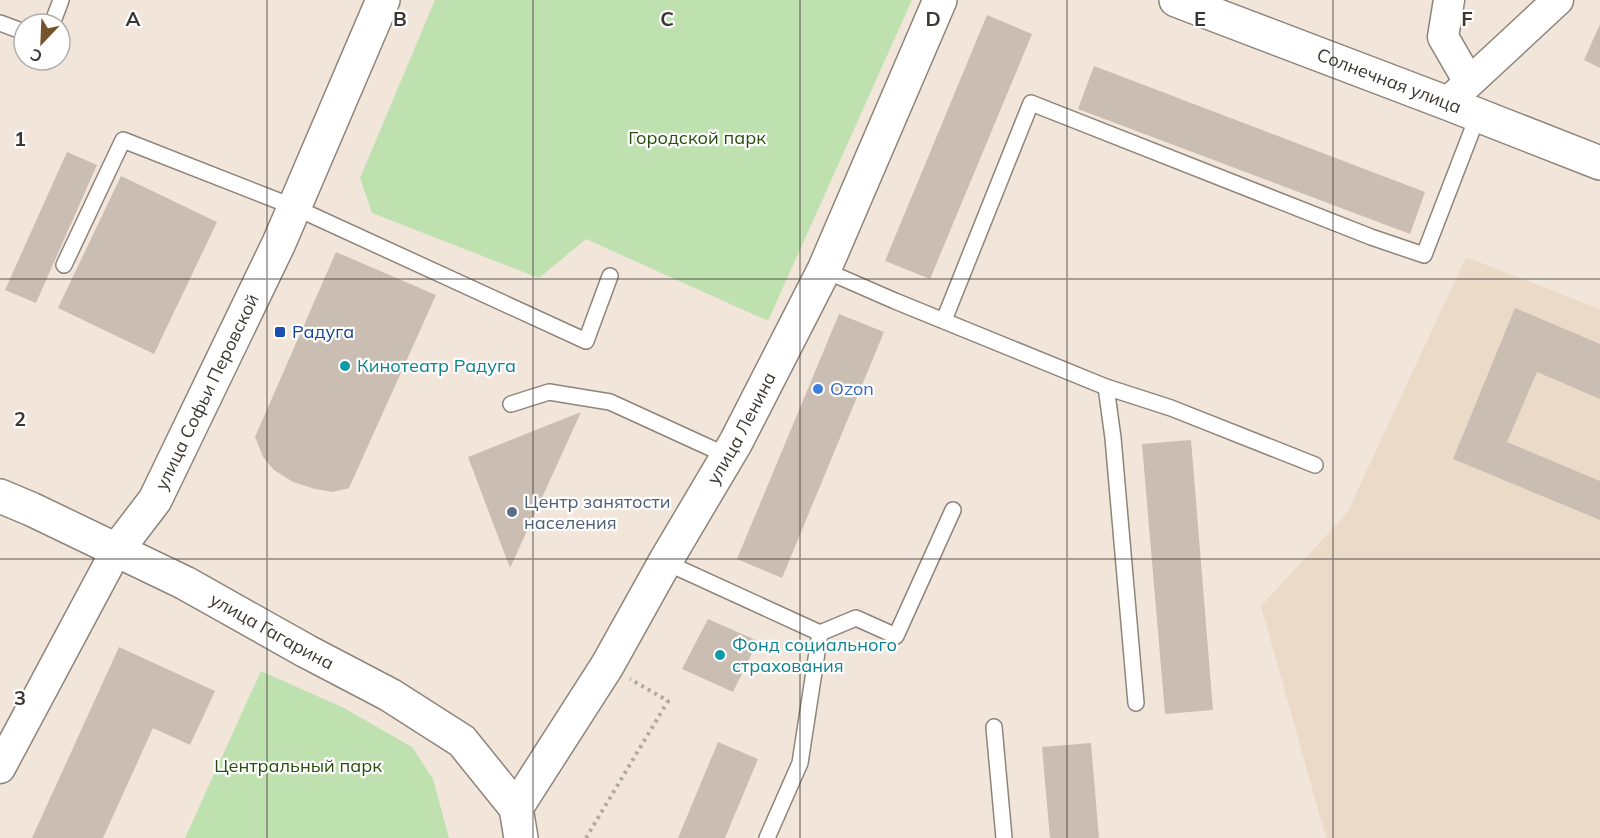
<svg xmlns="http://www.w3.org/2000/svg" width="1600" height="838" viewBox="0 0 1600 838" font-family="Mulish,sans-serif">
<rect width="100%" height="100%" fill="#f2e6da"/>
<path fill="#ecdac9" d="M1466 257 1600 309V838H1326L1261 606 1347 513Z"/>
<g fill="#bfe1af">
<path d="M435 0H912L768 321 586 239 539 278 372 213 360 178Z"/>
<path d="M261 671 344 708 412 747 433 779 449 838H185Z"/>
</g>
<g fill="#cabeb3">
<path d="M987 15 1032 34 930 279 885 261Z"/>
<path d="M1600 24V68L1584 60Z"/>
<path d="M1094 66 1425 192 1410 234 1078 109Z"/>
<path d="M67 152 97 165 36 303 5 290Z"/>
<path d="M121 176 217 222 154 354 58 308Z"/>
<path d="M336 252 436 295 349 488 333 492 315 489 293 482 274 470 263 457 255 437Z"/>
<path d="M1515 308 1600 344V399L1537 372 1507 442 1600 481V520L1453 459Z"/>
<path d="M839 314 884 332 782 578 737 559Z"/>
<path d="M581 412 510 568 468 457Z"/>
<path d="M1191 440 1213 710 1165 714 1142 444Z"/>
<path d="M708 619 758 641 733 692 682 669Z"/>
<path d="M119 647 215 691 190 745 153 728 103 838H32Z"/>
<path d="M718 742 758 759 725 838H678Z"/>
<path d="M1091 743 1099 838H1050L1042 747Z"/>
</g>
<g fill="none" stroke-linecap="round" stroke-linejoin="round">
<g stroke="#8f8479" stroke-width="18">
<g id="service">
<path d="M0 23 24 32"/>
<path d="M52 24 61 0"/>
<path d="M64 265 123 140 294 207 586 341 610 276"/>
<path d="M824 270 895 301 1106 387 1171 408 1315 465"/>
<path d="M944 320 1031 103 1371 237 1424 255 1478 115"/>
<path d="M1106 387 1113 438 1136 703"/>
<path d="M511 404 549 392 610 402 728 456"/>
<path d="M665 562 820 633 800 763 767 838"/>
<path d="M820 633 856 618 896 636 953 510"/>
<path d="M994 727 1004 838"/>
</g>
</g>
<g stroke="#8f8479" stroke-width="33">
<g id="minor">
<path d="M1449 0 1443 37 1469 82"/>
<path d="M1447 103 1558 0"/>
<path d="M0 768 116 551"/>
</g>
</g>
<g stroke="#8f8479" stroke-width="36">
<g id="tertiary">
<path id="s1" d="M1176 0 1447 103 1600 163"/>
<path id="s2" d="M516 808 607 666 665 562 736 442 824 270 940 0"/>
</g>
</g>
<g stroke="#8f8479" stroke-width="36">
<g id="secondary">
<path id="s3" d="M0 496 31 509 185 583 306 651 390 695 462 741 516 808 521 838"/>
<path id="s4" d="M116 551 155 500 279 243 383 0"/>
</g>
</g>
<path stroke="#b2a89f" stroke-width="4" stroke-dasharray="3 4.5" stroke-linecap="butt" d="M586 838 668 701 630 679"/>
<use href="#service" stroke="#fff" stroke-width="15"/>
<use href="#minor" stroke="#fff" stroke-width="30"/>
<use href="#tertiary" stroke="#fff" stroke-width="33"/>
<use href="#secondary" stroke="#fff" stroke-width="33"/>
</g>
<path fill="none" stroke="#3c3732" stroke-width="1.5" stroke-opacity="0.55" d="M267 0V838M533 0V838M800 0V838M1067 0V838M1333 0V838M0 279H1600M0 559H1600"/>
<rect fill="#1a4fb4" stroke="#fff" stroke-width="2" x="274" y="326" width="12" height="12" rx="3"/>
<g fill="#0f9aa8" stroke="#fff" stroke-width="2">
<circle cx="345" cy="366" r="6"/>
<circle cx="720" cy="655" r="6"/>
</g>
<circle fill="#3f7fe0" stroke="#fff" stroke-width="2" cx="818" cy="389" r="6"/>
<circle fill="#5c6f8a" stroke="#fff" stroke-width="2" cx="512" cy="512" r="6"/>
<g text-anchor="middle" stroke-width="4.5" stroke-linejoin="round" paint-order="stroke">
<g font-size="18" fill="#3c3732" stroke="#fff">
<text dy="6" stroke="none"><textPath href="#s1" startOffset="228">Солнечная улица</textPath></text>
<text dy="6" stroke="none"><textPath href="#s4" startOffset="184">улица Софьи Перовской</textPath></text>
<text dy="6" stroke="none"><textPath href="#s2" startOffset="442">улица Ленина</textPath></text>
<text dy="6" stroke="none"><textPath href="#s3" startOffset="304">улица Гагарина</textPath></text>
</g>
<g font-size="18" fill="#274e0c" stroke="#fff">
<text x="697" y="144">Городской парк</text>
<text x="298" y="772">Центральный парк</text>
</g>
<g font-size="18" fill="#164399" stroke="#fff" text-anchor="start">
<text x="292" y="338">Радуга</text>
</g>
<g font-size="18" fill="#0d838f" stroke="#fff" text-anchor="start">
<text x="357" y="372">Кинотеатр Радуга</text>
<text x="732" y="651">Фонд социального<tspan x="732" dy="21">страхования</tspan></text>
</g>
<g font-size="18" fill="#366cbe" stroke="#fff" text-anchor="start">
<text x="830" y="395">Ozon</text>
</g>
<g font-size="18" fill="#4e5e75" stroke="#fff" text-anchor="start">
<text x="524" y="508">Центр занятости<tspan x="524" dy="21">населения</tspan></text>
</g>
</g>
<g font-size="20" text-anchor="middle" font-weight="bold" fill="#3c3732" stroke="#fff" stroke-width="4.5" stroke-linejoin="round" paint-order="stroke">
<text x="133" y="26">A</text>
<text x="400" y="26">B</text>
<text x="667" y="26">C</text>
<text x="933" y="26">D</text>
<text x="1200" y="26">E</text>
<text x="1467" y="26">F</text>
<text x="20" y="146">1</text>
<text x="20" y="426">2</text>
<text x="20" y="705">3</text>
</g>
<g transform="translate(42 42) rotate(203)"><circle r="28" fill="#ffffff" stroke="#b1afad" stroke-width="1.5"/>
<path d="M0-4.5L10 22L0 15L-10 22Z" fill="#75542b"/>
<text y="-9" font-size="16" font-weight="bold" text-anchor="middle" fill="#3c3732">С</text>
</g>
</svg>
